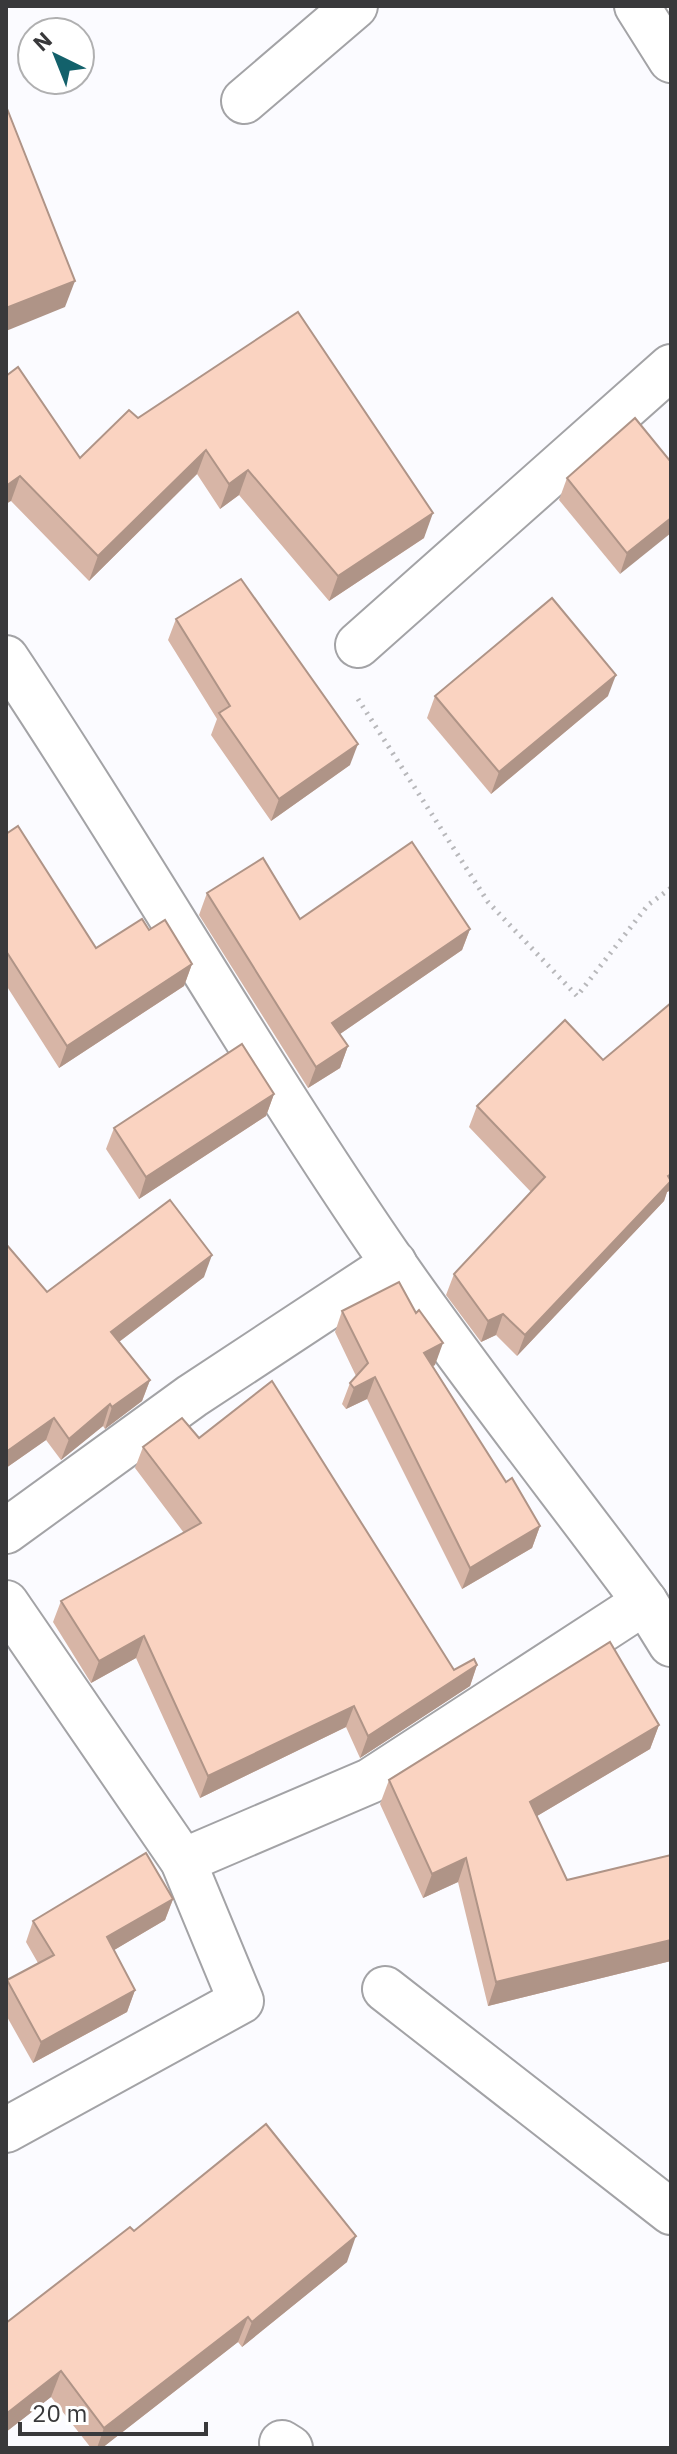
<svg xmlns="http://www.w3.org/2000/svg" width="677" height="2454" viewBox="0 0 677 2454" font-family="'IBM Plex Sans',sans-serif">
<rect width="100%" height="100%" fill="#fbfbff"/>
<g fill="none" stroke-linecap="round" stroke-linejoin="round">
<g stroke="#a3a3a6" stroke-width="48">
<g id="minor">
<path d="M637 6 671 60"/>
<path d="M244 101 355 6"/>
<path d="M358 645 671 367"/>
<path d="M6 658C139 857 257 1066 393 1263 473 1378 561 1489 645 1602L671 1644"/>
<path d="M6 1531 192 1396 394 1263"/>
<path d="M6 1603 183 1861 241 2001 6 2130"/>
<path d="M183 1861 370 1781 645 1602"/>
<path d="M385 1989 671 2212"/>
<path d="M282 2443 290 2448"/>
</g>
</g>
<path stroke="#b8b8bb" stroke-width="5" stroke-dasharray="2 6" stroke-linecap="butt" d="M358 699 488 902 577 996 648 905 671 888"/>
<use href="#minor" stroke="#fff" stroke-width="44"/>
</g>
<g fill="#d7b5a6">
<path d="M6 376 80 458 138 418 424 538 329 601 239 495 220 509 197 474 89 581 11 501Z"/>
<path d="M671 462 620 574 559 500 567 478Z"/>
<path d="M176 619 350 765 271 821 211 735 217 719 168 640Z"/>
<path d="M435 696H608L491 794 427 718Z"/>
<path d="M6 834 96 948 149 930 192 964 184 986 59 1068 6 985Z"/>
<path d="M207 893 300 919 470 929 462 950 340 1034 348 1046 340 1068 308 1088 199 915Z"/>
<path d="M671 1003V1190L667 1192 664 1201 517 1356 496 1335 481 1342 446 1295 454 1274 531 1192 469 1127 477 1106 603 1060Z"/>
<path d="M274 1094 266 1116 139 1199 106 1149 114 1128Z"/>
<path d="M6 1244 47 1292 204 1277 119 1342 150 1380 142 1401 105 1429 103 1426 61 1460 46 1440 6 1468Z"/>
<path d="M342 1311 435 1365 433 1366 506 1482 540 1526 532 1548 462 1589 367 1399 346 1409 342 1404 350 1383 356 1376 335 1332Z"/>
<path d="M199 1438 454 1670 477 1665 470 1686 360 1758 346 1727 200 1798 136 1658 91 1683 53 1622 61 1601 184 1533 135 1468 143 1447Z"/>
<path d="M659 1725 650 1749 537 1816 567 1880 671 1855V1961L488 2006 458 1882 423 1898 380 1804 389 1780Z"/>
<path d="M173 1899 165 1920 114 1950 135 1990 127 2012 33 2063 6 2015V1983L7 1980 38 1963 26 1942 33 1921Z"/>
<path d="M134 2231 347 2262 242 2347 238 2342 102 2448H91L51 2397 6 2432V2323Z"/>
</g>
<g fill="#af9487">
<path d="M75 281 65 307 6 331V308Z"/>
<path d="M206 450 197 474 89 581 98 556Z"/>
<path d="M248 470 239 495 220 509 229 484Z"/>
<path d="M20 476 11 501 6 504V486Z"/>
<path d="M433 513 424 538 329 601 338 576Z"/>
<path d="M671 518V533L620 574 627 553Z"/>
<path d="M616 675 608 696 491 794 499 772Z"/>
<path d="M358 744 350 765 271 821 279 799Z"/>
<path d="M470 929 462 950 324 1045 332 1023Z"/>
<path d="M192 964 184 986 59 1068 67 1046Z"/>
<path d="M348 1046 340 1068 308 1088 316 1067Z"/>
<path d="M274 1094 266 1116 139 1199 146 1177Z"/>
<path d="M671 1174V1190L667 1192 664 1201 517 1356 525 1335Z"/>
<path d="M212 1255 204 1277 103 1354 111 1332Z"/>
<path d="M503 1314 496 1335 481 1342 488 1321Z"/>
<path d="M443 1343 435 1365 416 1374 424 1353Z"/>
<path d="M375 1377 367 1399 346 1409 354 1388Z"/>
<path d="M150 1380 142 1401 105 1429 112 1407Z"/>
<path d="M110 1404 103 1426 61 1460 69 1439Z"/>
<path d="M54 1418 46 1440 6 1468V1452Z"/>
<path d="M540 1526 532 1548 462 1589 470 1568Z"/>
<path d="M144 1636 136 1658 91 1683 99 1661Z"/>
<path d="M477 1665 470 1686 360 1758 368 1736Z"/>
<path d="M354 1706 346 1727 200 1798 208 1776Z"/>
<path d="M659 1725 650 1749 522 1825 530 1802Z"/>
<path d="M466 1858 458 1882 423 1898 432 1874Z"/>
<path d="M173 1899 165 1920 99 1959 107 1937Z"/>
<path d="M671 1940V1961L488 2006 496 1982Z"/>
<path d="M135 1990 127 2012 33 2063 41 2042Z"/>
<path d="M356 2236 347 2262 242 2347 252 2322Z"/>
<path d="M248 2317 238 2342 102 2448H97L104 2428Z"/>
<path d="M61 2371 51 2397 6 2432V2414Z"/>
</g>
<g fill="#fad3c1" stroke="#af9487" stroke-width="2">
<path d="M6 106 75 281 6 308Z"/>
<path d="M298 312 433 513 338 576 248 470 229 484 206 450 98 556 20 476 6 486V376L18 367 80 458 129 410 138 418Z"/>
<path d="M635 418 671 462V518L627 553 567 478Z"/>
<path d="M241 579 358 744 279 799 219 713 230 706 176 619Z"/>
<path d="M552 598 616 675 499 772 435 696Z"/>
<path d="M18 826 96 948 142 919 149 930 165 920 192 964 67 1046 6 951V834Z"/>
<path d="M412 842 470 929 332 1023 348 1046 316 1067 207 893 263 858 300 919Z"/>
<path d="M671 1003V1174L668 1176 671 1181 525 1335 503 1314 488 1321 454 1274 545 1177 477 1106 565 1020 603 1060Z"/>
<path d="M242 1044 274 1094 146 1177 114 1128Z"/>
<path d="M170 1200 212 1255 111 1332 150 1380 112 1407 110 1404 69 1439 54 1418 6 1452V1244L47 1292Z"/>
<path d="M399 1282 416 1313 419 1310 443 1343 424 1353 506 1482 512 1478 540 1526 470 1568 375 1377 354 1388 350 1383 368 1363 342 1311Z"/>
<path d="M272 1381 454 1670 474 1659 477 1665 368 1736 354 1706 208 1776 144 1636 99 1661 61 1601 201 1523 143 1447 182 1418 199 1438Z"/>
<path d="M610 1642 659 1725 530 1802 567 1880 671 1855V1940L496 1982 466 1858 432 1874 389 1780Z"/>
<path d="M146 1853 173 1899 107 1937 135 1990 41 2042 7 1980 54 1955 33 1921Z"/>
<path d="M266 2124 356 2236 252 2322 248 2317 104 2428 61 2371 6 2414V2323L130 2227 134 2231Z"/>
</g>
<rect width="677" height="2454" fill="none" stroke="#39393b" stroke-width="16"/>
<g transform="translate(56 56) rotate(317)"><circle r="38" fill="#ffffff" stroke="#b0b0b1" stroke-width="2"/>
<path d="M0-6L14 30L0 20L-14 30Z" fill="#13616b"/>
<text y="-12" font-size="22" font-weight="bold" text-anchor="middle" fill="#39393b">N</text>
</g>
<path d="M20 2422v12h186v-12" fill="none" stroke="#39393b" stroke-width="4"/>
<text x="32" y="2422" font-size="24" fill="#39393b" stroke="#ffffff" stroke-width="6" paint-order="stroke">20 m</text>
</svg>
